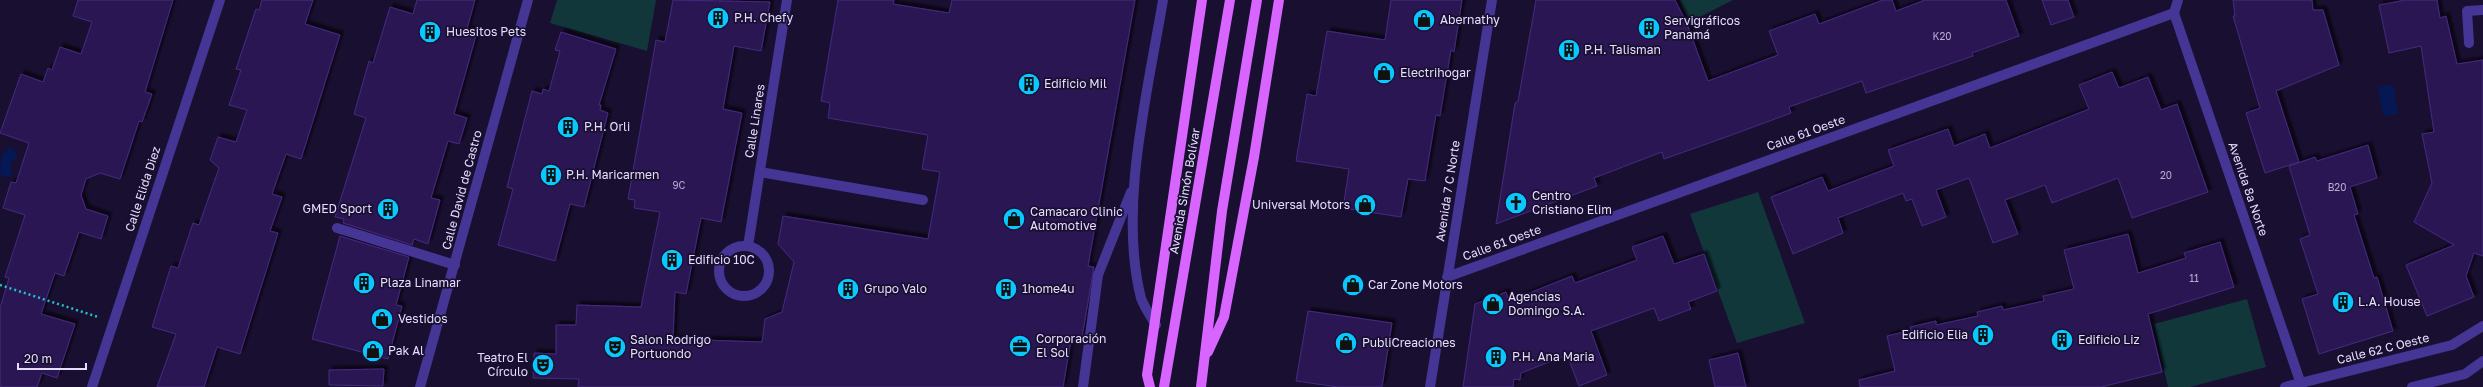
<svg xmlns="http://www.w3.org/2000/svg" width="2483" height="387" viewBox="0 0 2483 387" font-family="'Golos Text',sans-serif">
<defs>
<filter id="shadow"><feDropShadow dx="3.5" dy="-3.5" stdDeviation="1" flood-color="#0009"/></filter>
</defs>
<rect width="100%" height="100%" fill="#190f30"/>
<g fill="#11373b">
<path d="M557 0H656L647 51 550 23Z"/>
<path d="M1679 0H1733L1690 22Z"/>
<path d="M1758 192 1805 323 1737 343 1690 214Z"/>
<path d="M2247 299 2266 367 2190 387H2168L2154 324Z"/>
</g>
<g fill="#051853">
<path d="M2393 84 2398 114 2383 116 2378 87Z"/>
<path d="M10 147 16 152 17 157 11 162 12 175 8 178 0 174C0 163 0 153 10 147Z"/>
</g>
<g fill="#2c1953" stroke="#452982" filter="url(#shadow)">
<path d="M78 0H173L145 92 152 94 142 122 139 121 120 179 100 173 86 179 81 195 86 209 108 216 101 239 79 232 64 276 55 273 41 314 75 324 57 378 42 373 37 387H0V308L9 278 5 277 25 215 3 208 11 182 16 183 29 143 0 133 21 74 43 82 48 68 52 70 60 47 81 54 92 22 73 16Z"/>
<path d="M262 0H313L305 24 340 35 301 159 286 154 272 194 282 197 270 231 278 233 240 354 217 347 204 387H157L176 334 152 327 171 266 178 268 193 223 199 225 219 168 210 160 218 137 236 142 247 110 229 105 241 70 236 69 256 9 259 10Z"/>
<path d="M417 0H475L467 29 477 32 454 114 467 118 459 144 448 141 431 198 440 200 428 244 414 239 412 245 343 223 344 219 335 217 366 118 354 114 369 61 373 63 390 7 413 14Z"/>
<path d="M673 0 770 2 761 51 734 46 723 109 742 113 721 222 701 218 686 294 675 292 673 339 762 342 765 319 782 312 794 262 778 244 783 216 928 239 940 172 922 169 928 135 828 118 830 103 821 101 838 0H894L893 4 949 13 952 0H1135L1088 266 1094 267 1082 337 1072 335 1063 387H578L579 379 533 378 534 353 556 354V325H576L577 305 641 307 660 212 634 208 635 200 628 199 656 40 665 42Z"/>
<path d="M1391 0H1462L1454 52 1451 50 1440 116 1436 115 1425 181 1408 179 1401 217 1343 208 1349 169 1296 161 1307 94 1316 96 1327 31 1385 40Z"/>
<path d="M1536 0H1675L1687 24 1708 81 1778 55 1769 31 1815 14 1819 24 1883 0H1892L1896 11 1925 0H2006L2019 36 1972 53 1973 56 1866 93 1862 81 1789 107 1791 113 1729 136 1664 159 1662 152 1594 178 1597 186 1496 224 1515 103 1518 101Z"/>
<path d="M2042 0H2068L2074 17 2051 25Z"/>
<path d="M2233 0H2312L2313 10H2323L2339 65 2276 91 2299 162 2265 173 2246 113 2260 108 2233 16H2235Z"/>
<path d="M2406 0H2437L2440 18 2446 16 2457 64 2483 60V256L2474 253 2466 276 2474 297 2427 316 2406 265 2454 245 2414 222 2432 183 2422 134 2434 132 2421 46 2389 53 2379 5Z"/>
<path d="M561 32 616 49 599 105H601L600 110 608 113 584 207 570 204 555 261 498 245 513 189 507 187 532 91 542 94 543 89 549 91 560 51 555 50Z"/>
<path d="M2112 72 2119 88 2148 77 2161 110 2177 104 2208 192 2132 218 2118 178 2052 203 2045 185 2005 200 2018 234 1993 243 1969 178 1936 190 1946 217 1922 226 1912 199 1906 201 1903 193 1838 218 1843 233 1793 254 1771 197 1822 177 1828 191 1894 166 1888 150 1948 129 1954 146 1985 134 1990 148 2089 109 2079 85Z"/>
<path d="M2368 145 2377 178 2350 187 2358 214 2354 215 2374 278 2377 277 2393 331 2319 354 2302 299 2318 294 2300 239 2310 235 2289 166 2315 157 2317 161Z"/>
<path d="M2128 234 2138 273 2186 258 2184 253 2220 242 2234 287 2148 314 2162 372 2101 387H1860L1859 380 1895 371 1887 336 1911 330 1910 327 1936 321V325L1978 316 1977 312 2002 306 2003 310 2044 301 2043 296 2074 289 2064 250Z"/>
<path d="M340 236 409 257 396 305 402 306 388 359 312 339Z"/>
<path d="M1663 236 1674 264 1704 254 1717 291 1688 302 1691 309 1659 321 1654 308 1591 331 1607 375 1579 386 1567 355 1521 373 1520 380 1514 379 1513 387H1463L1475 304 1506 292 1509 301 1572 276 1575 283 1637 260 1632 247Z"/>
<path d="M1308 311 1392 323 1382 387H1338L1296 381Z"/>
<path d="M1738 353 1746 387H1715L1709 360Z"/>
<path d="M384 369 383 386 329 385V370Z"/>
</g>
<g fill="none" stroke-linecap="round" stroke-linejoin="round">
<path stroke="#23c3ce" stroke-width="2.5" stroke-dasharray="2 3" stroke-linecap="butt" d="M0 285 98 317"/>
<g stroke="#453594" stroke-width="10">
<path d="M2469 43 2467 11 2483 10"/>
<path d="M760 172 923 200"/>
<path d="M337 228 455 265"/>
<path d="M1156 325C1151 317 1144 307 1141 298 1118 208 1148 91 1163 0"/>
<path d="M1083 387 1098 275 1131 192"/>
</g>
<g stroke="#453594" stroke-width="10">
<path d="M2178 0 2174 13 2302 387"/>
<path d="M748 246 787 0"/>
<circle cx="744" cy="271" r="25"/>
<path d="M1447 277 2174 13"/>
<path d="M92 387 220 0"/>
<path d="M420 387 528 0"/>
<path d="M1430 387 1492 0"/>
<path d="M2285 387 2452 345 2483 326"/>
<path d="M2412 387 2465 374 2483 361"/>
</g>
<g stroke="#d865ff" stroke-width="10">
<path d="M1208 352 1224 317 1254 157 1279 0"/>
<path d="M1150 387 1147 375 1202 0"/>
<path d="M1164 387 1230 0"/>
<path d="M1201 387 1222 211 1257 0"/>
</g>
</g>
<defs>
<g id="building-disc" transform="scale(1.15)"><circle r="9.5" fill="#0ac8ff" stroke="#190f30"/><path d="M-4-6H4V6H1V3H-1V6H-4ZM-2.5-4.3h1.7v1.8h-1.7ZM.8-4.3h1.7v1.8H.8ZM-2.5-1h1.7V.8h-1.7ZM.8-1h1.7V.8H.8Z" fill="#111"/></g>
<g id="shop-disc" transform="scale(1.15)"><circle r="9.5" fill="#0ac8ff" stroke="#190f30"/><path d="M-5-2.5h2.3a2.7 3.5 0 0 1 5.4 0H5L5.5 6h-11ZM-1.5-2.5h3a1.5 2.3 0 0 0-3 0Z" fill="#111"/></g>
<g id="church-disc" transform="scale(1.15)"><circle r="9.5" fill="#0ac8ff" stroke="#190f30"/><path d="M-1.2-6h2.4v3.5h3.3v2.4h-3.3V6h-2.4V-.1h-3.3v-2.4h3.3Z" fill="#111"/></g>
<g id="office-disc" transform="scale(1.15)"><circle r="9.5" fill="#0ac8ff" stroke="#190f30"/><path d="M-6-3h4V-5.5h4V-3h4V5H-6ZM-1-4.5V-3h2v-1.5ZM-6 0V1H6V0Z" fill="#111"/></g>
<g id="theatre-disc" transform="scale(1.15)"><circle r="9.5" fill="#0ac8ff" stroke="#190f30"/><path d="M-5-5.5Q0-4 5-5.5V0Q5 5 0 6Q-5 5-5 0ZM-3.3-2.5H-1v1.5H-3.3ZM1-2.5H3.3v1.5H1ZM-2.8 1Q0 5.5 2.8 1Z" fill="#111"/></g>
</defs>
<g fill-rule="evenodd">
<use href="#building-disc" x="718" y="18"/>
<use href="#shop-disc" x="1424" y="20"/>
<use href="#building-disc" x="1649" y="28"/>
<use href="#building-disc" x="430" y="32"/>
<use href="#building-disc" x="1569" y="50"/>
<use href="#shop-disc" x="1384" y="73"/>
<use href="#building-disc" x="1029" y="84"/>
<use href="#building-disc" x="568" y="127"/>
<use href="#building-disc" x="551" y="175"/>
<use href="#church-disc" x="1516" y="203"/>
<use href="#shop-disc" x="1365" y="205"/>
<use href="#building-disc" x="388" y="209"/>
<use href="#shop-disc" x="1014" y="219"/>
<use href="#building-disc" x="672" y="260"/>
<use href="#building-disc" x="364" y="283"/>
<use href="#shop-disc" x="1353" y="285"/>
<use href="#building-disc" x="848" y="289"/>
<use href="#building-disc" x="1006" y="289"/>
<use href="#building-disc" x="2343" y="302"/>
<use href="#shop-disc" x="1493" y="304"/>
<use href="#shop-disc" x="382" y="319"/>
<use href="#building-disc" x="1983" y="335"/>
<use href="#building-disc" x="2062" y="340"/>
<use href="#shop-disc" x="1346" y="343"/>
<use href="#office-disc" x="1020" y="346"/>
<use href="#theatre-disc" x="615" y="347"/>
<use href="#shop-disc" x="373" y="351"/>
<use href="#building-disc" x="1496" y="357"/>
<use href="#theatre-disc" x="543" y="365"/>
</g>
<g text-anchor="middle" stroke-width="3.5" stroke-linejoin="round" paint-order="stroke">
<g font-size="10" fill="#b8add4">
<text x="1942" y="40">K20</text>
<text x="2166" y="179">20</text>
<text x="679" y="189">9C</text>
<text x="2337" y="191">B20</text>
<text x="2194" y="282">11</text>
</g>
<g font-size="12" fill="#e6deff" stroke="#190f30" text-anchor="start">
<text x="734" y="22">P.H. Chefy</text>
<text x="1440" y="24">Abernathy</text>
<text x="1664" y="25">Servigráficos<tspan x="1664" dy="14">Panamá</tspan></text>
<text x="446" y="36">Huesitos Pets</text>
<text x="1584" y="54">P.H. Talisman</text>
<text x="1400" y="77">Electrihogar</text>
<text x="1044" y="88">Edificio Mil</text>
<text x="584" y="131">P.H. Orli</text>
<text x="566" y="179">P.H. Maricarmen</text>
<text x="1532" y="200">Centro<tspan x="1532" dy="14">Cristiano Elim</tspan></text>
<text x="1350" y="209" text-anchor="end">Universal Motors</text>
<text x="372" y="213" text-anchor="end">GMED Sport</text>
<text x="1030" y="216">Camacaro Clinic<tspan x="1030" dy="14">Automotive</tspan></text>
<text x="688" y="264">Edificio 10C</text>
<text x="380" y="287">Plaza Linamar</text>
<text x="1368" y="289">Car Zone Motors</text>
<text x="864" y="293">Grupo Valo</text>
<text x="1022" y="293">1home4u</text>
<text x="1508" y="301">Agencias<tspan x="1508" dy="14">Domingo S.A.</tspan></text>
<text x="2358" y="306">L.A. House</text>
<text x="398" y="323">Vestidos</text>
<text x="1968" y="339" text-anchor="end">Edificio Elia</text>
<text x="1036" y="343">Corporación<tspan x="1036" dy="14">El Sol</tspan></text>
<text x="630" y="344">Salon Rodrigo<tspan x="630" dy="14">Portuondo</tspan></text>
<text x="2078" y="344">Edificio Liz</text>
<text x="1362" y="347">PubliCreaciones</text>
<text x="388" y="355">Pak Al</text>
<text x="1512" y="361">P.H. Ana Maria</text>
<text x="528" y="362" text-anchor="end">Teatro El<tspan x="528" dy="14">Círculo</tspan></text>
</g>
<g font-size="12" fill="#e6deff" stroke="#190f30">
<text transform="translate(755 121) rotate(-81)" y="4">Calle Linares</text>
<text transform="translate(1806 133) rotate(-20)" y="4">Calle 61 Oeste</text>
<text transform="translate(143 189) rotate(-72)" y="4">Calle Elida Diez</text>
<text transform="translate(2248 189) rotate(71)" y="4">Avenida 8a Norte</text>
<text transform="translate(462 190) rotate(-75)" y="4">Calle David de Castro</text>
<text transform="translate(1185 191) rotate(-80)" y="4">Avenida Simón Bolívar</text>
<text transform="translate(1448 191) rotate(-81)" y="4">Avenida 7 C Norte</text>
<text transform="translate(1502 243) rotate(-20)" y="4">Calle 61 Oeste</text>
<text transform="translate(2383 349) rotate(-14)" y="4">Calle 62 C Oeste</text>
</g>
</g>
<path d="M18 363v6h68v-6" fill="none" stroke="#e6deff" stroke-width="2"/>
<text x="24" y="363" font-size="12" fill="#e6deff" stroke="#190f30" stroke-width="3" paint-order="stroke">20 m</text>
</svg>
